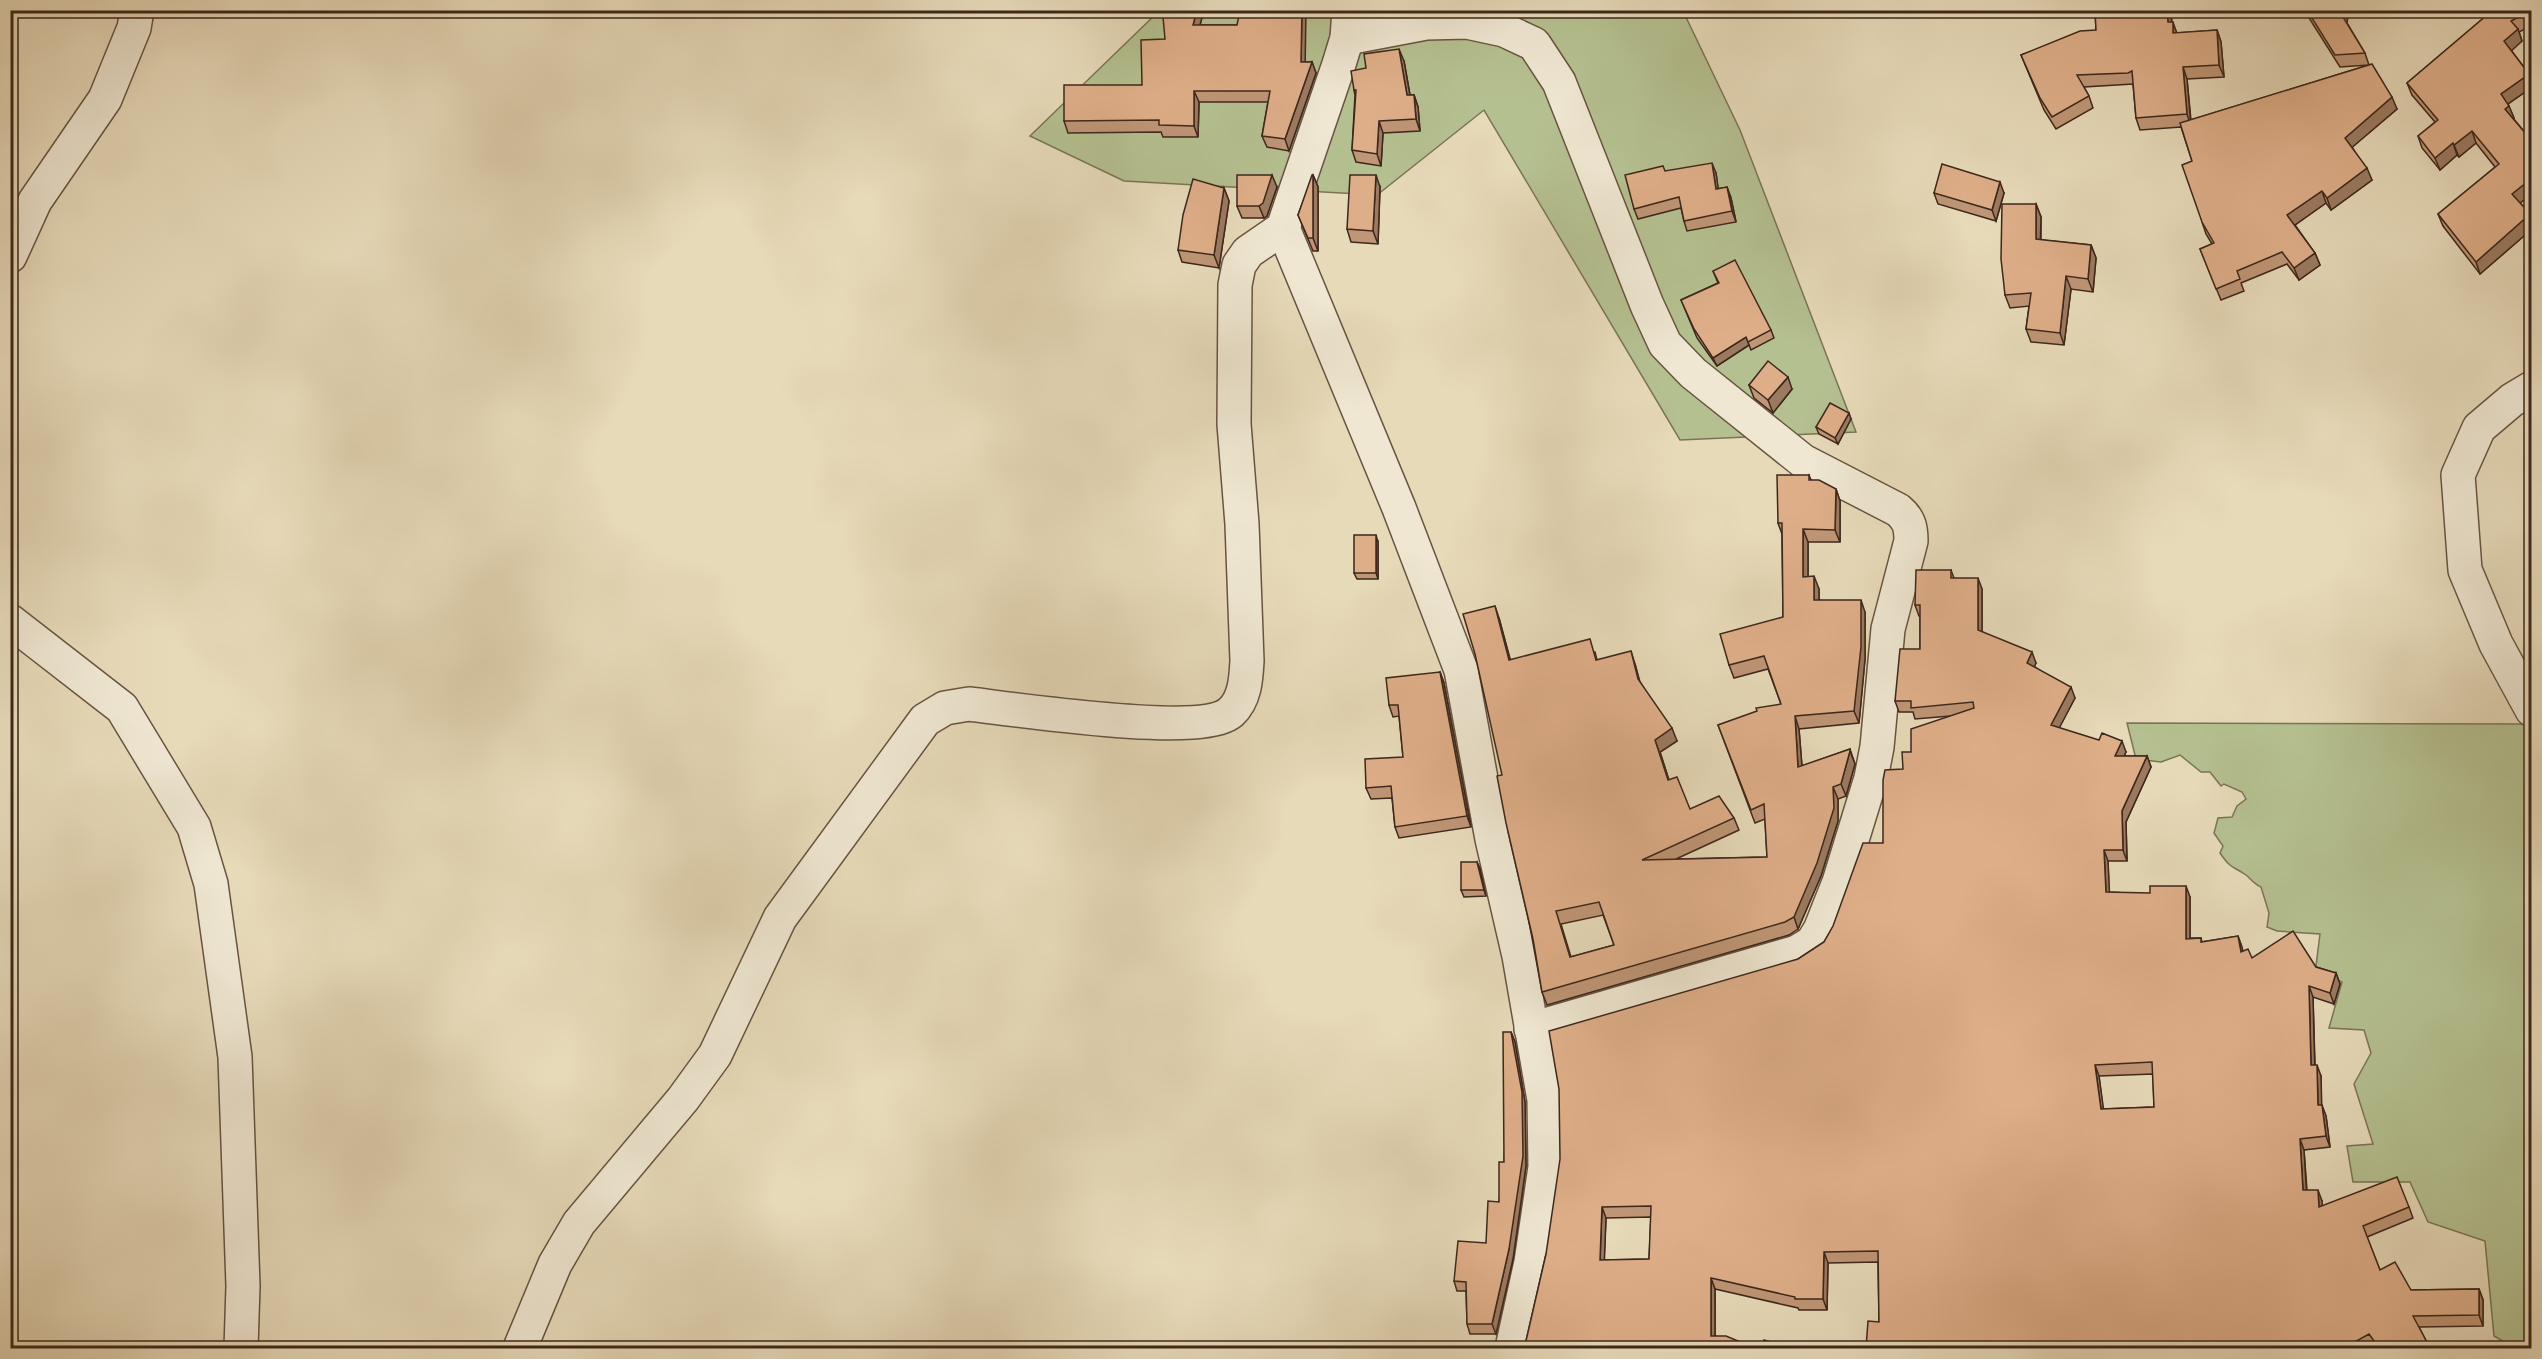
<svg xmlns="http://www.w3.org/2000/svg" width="2542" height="1359" viewBox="0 0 2542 1359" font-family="'IM FELL English',serif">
<rect width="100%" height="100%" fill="#e7dab9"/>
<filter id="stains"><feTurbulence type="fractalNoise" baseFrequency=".00333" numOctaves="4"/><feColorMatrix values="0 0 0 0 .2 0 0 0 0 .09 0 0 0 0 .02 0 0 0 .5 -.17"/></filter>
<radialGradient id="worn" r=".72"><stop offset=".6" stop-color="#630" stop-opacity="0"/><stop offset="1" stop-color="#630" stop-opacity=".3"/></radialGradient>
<g fill="#b5c090" stroke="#7a7456" stroke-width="1.5">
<path d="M1159 11H1683L1740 130 1856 432 1680 440 1484 110 1377 195 1124 181 1030 136Z"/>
<path d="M2127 723 2531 724V1344L2506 1343 2494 1336 2485 1241 2428 1222 2410 1182H2353L2347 1146 2373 1144 2354 1084 2371 1053 2364 1030 2329 1028 2342 982 2315 974 2320 934 2277 931 2267 927 2269 913 2261 887C2254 884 2251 879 2246 875 2231 865 2231 869 2220 853L2223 846 2214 833 2218 818 2232 817 2237 806 2246 799 2242 792 2224 784 2221 786 2210 772H2201L2180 755 2161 762 2136 759Z"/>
</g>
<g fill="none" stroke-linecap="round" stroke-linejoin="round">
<g stroke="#685442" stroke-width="36">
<g id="minor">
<path d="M1347 38 1426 23 1467 22 1504 30 1534 44 1559 82 1647 305 1665 344 1693 373 1803 461 1898 510C1909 519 1911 527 1911 541L1888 629 1877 747 1871 778 1839 882 1820 930 1812 943 1797 952 1531 1029"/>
<path d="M1283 228 1399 508 1461 670 1492 839 1519 956 1544 1100 1545 1167 1531 1262 1512 1348"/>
<path d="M10 256 35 201 105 99 134 28 137 10"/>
<path d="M2532 388 2512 400 2479 428 2458 475 2465 570 2496 644 2532 710"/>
<path d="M10 621 122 708 194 827 211 884 235 1057 243 1286 241 1348"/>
<path d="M520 1348 555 1264 579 1223 683 1099 715 1055 780 918 925 720 945 708 969 704C1013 709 1202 738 1231 712 1245 699 1246 679 1247 661L1242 524 1234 424 1235 285 1239 265 1248 252 1283 228 1339 64 1347 38 1349 10"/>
</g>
</g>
<use href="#minor" stroke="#efe7d2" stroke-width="33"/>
</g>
<g fill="#bf9676" stroke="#3e271b" stroke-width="1.5" fill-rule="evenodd">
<path d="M1204 10 1200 25H1237L1305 62H1312L1316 73 1289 151 1267 147 1262 136 1268 102H1199L1198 137H1163L1161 132 1068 133 1064 121 1142 85 1165 39Z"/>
<path d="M1366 10H1391L1367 15Z"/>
<path d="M1504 10H1589V11Z"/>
<path d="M2095 10H2171L2172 22 2177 33 2217 30 2221 42 2224 77 2187 79 2191 120 2369 65 2340 67 2304 10H2346L2348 16 2347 23 2365 53 2369 65 2397 109 2352 147 2372 180 2331 210 2326 203 2295 225 2315 253 2320 265 2299 280 2287 264 2241 283 2244 291 2221 300 2200 249 2212 244 2206 234 2202 222 2192 161 2181 127 2140 130 2136 118 2133 84 2084 87 2089 96 2093 108 2056 129 2044 110 2021 55 2096 30Z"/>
<path d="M2493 10H2532V25L2519 32 2522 41 2511 50 2529 74 2532 81V87L2508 104 2514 118H2513L2532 141V194L2520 203 2530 214 2532 218V229L2480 274 2443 226 2438 214 2495 167 2476 143 2459 157 2457 155 2440 170 2422 148 2418 136 2435 122 2412 95 2407 83Z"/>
<path d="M1404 61 1410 95H1414L1418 107 1420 131 1383 133 1381 166 1356 162 1352 150 1355 95 1354 90 1366 68Z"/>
<path d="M1665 171 1716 173 1718 189 1727 187 1731 198 1736 222 1687 231 1684 221 1681 208 1638 219 1634 209Z"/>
<path d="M1313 175 1318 187V251H1313L1298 215Z"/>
<path d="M1277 187 1267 216 1264 218H1242L1237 206Z"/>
<path d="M1380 187 1378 244 1351 242 1347 229Z"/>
<path d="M1224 188 1229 201 1219 268 1182 262 1178 250Z"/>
<path d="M1934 193H2004L1996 221 1938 204Z"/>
<path d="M2036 204 2041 217V240L2091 245 2096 258 2093 292 2071 289 2064 345 2031 342 2026 329 2029 306 2010 308 2005 295Z"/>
<path d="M1713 271 1771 330 1774 338 1751 350 1749 345 1717 366 1697 338 1681 300 1718 283Z"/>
<path d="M1749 385 1792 389 1773 413 1754 398Z"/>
<path d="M1851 419 1838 444 1819 434 1816 427Z"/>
<path d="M1809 475 1811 480 1836 489 1840 501V542H1808V577L1819 589V600L1865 612V659L1859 723 1799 729 1802 766 1850 749 1855 764 1846 796 1838 799V821L1821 876 1798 929 1789 935 1547 1005 1542 992 1502 775 1499 618 1510 660 1595 652 1597 660 1635 664 1640 682 1677 741 1660 752 1669 780 1690 809 1734 818 1739 830 1676 859 1767 857 1765 819 1755 823 1718 725 1781 704 1768 669 1734 678 1729 665 1783 617 1782 534 1778 523ZM1603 915 1614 945 1571 957 1561 924Z"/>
<path d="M1378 542V579H1357L1354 573Z"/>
<path d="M1951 570 1954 578 1982 589V632L2036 663 2034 666 2075 698 2059 728 2126 752 2124 756H2147L2151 767 2126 822 2127 861H2108L2109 892 2190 897V938H2201L2202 942 2238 936 2243 951 2252 958 2316 967 2336 973 2340 984 2334 1004 2313 997 2315 1065 2321 1076V1105L2326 1116 2330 1147 2304 1150 2307 1190 2322 1201V1206L2409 1207 2413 1218 2367 1237 2380 1270 2411 1290 2479 1289 2483 1300V1326L2419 1327 2430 1348H2375L2373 1345 2367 1348H1866L1879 1322 1878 1262 1828 1263 1827 1310H1799L1798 1308 1715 1289V1336L1755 1348H1522L1526 1341 1546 1254 1798 959 1824 942 1883 843 1903 769 1911 752 1951 716 1915 719 1913 712H1899L1895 701 1920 649V616H1919L1915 605ZM2153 1074 2154 1107 2103 1109 2099 1076ZM1651 1217 1649 1259 1604 1260 1606 1218Z"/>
<path d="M1440 672 1444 683 1471 827 1399 838 1395 827 1392 798 1371 799 1366 788 1403 757 1399 716 1393 717 1389 705Z"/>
<path d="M1477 862 1486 896 1464 897 1461 890Z"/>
<path d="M1511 1032 1515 1042 1525 1102 1526 1166 1513 1259 1496 1334H1470L1467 1324 1466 1291H1457L1454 1281 1486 1243 1499 1202 1504 1162Z"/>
</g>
<g fill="#9b7a60" stroke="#3e271b" stroke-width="1.5">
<path d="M1197 10H1204L1197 36 1193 25Z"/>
<path d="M1302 10H1306L1305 73 1301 62Z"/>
<path d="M2167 10H2171L2172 34 2168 22Z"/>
<path d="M2342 10H2346L2348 16 2346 26 2341 14Z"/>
<path d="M2173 22 2177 34 2173 33Z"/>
<path d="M2518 29 2522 41 2509 53 2504 41Z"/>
<path d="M2217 30 2221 42 2224 77 2219 65Z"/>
<path d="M1399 49 1404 61 1412 107 1407 95Z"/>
<path d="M1312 62 1316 73 1289 151 1285 139Z"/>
<path d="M2183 67 2187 79 2191 126 2187 114Z"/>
<path d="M2529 74 2532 81V87L2505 106 2501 94Z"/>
<path d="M1194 91 1199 102 1198 137 1194 126Z"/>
<path d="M1414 95 1418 107 1420 131 1416 119Z"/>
<path d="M2392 97 2397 109 2349 150 2345 138Z"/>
<path d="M2509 106 2514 118 2510 121 2505 109Z"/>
<path d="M1379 121 1383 133 1381 166 1377 154Z"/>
<path d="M2472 131 2476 143 2459 157 2454 145Z"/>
<path d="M2453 143 2457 155 2440 170 2435 158Z"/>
<path d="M1712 163 1716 173 1720 200 1716 189Z"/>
<path d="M2367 168 2372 180 2331 210 2327 198Z"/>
<path d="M1272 175 1277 187 1267 216 1264 218 1259 206Z"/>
<path d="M1313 175 1318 187V251L1313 238Z"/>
<path d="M1376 175 1380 187 1378 244 1373 231Z"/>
<path d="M2532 178V194L2516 206 2512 194Z"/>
<path d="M2000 182 2004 193 1996 221 1992 210Z"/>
<path d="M1727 187 1731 198 1736 222 1732 211Z"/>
<path d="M1224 188 1229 201 1219 268 1214 255Z"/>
<path d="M2322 191 2326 203 2292 227 2287 215Z"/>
<path d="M2036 204 2041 217 2040 252 2036 239Z"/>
<path d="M2530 214 2532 218V229L2480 274 2476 262Z"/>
<path d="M2091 245 2096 258 2093 292 2088 279Z"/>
<path d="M2315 253 2320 265 2299 280 2294 268Z"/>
<path d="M2066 276 2071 289 2064 345 2060 333Z"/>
<path d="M1746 337 1749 345 1717 366 1713 358Z"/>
<path d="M1788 377 1792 389 1773 413 1768 400Z"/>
<path d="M1849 413 1851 419 1838 444 1835 438Z"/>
<path d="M1836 489 1840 501V542L1835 530Z"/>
<path d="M1803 529 1808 542V589L1803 577Z"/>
<path d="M1376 535 1378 542V579L1376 573Z"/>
<path d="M1814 576 1819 589V612L1814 600Z"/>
<path d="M1978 578 1982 589V641L1978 630Z"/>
<path d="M1861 600 1865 612V659L1859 723 1854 711Z"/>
<path d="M1495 606 1499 618 1514 673 1509 660Z"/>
<path d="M1631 651 1635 664 1642 692 1638 679Z"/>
<path d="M2032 652 2036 663 2031 674 2027 663Z"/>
<path d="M1440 672 1444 683 1471 827 1467 816Z"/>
<path d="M2071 687 2075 698 2055 736 2051 725Z"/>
<path d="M1795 716 1799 729 1803 780 1798 767Z"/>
<path d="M1672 728 1677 741 1660 752 1673 793 1655 740Z"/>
<path d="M2122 741 2126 752 2119 767 2115 756Z"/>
<path d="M1850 751 1855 764 1846 796 1841 784Z"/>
<path d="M2147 756 2151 767 2126 822 2127 861 2123 850 2122 811Z"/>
<path d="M1833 787 1838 799V821L1821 876 1798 929 1794 917Z"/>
<path d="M2104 850 2108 861 2110 903 2106 892Z"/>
<path d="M1477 862 1480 868 1486 896 1484 890Z"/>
<path d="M2186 886 2190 897V950L2186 939Z"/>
<path d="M2238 936 2242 947 2245 963 2241 952Z"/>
<path d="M2336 973 2340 984 2334 1004 2330 993Z"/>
<path d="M2309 986 2313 997 2315 1076 2311 1065Z"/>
<path d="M1511 1032 1515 1042 1525 1102 1526 1166 1513 1259 1496 1334 1492 1324 1509 1249Z"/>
<path d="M2095 1065 2099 1076 2105 1120 2101 1109Z"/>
<path d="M2317 1065 2321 1076 2322 1116 2318 1105Z"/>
<path d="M2322 1105 2326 1116 2330 1147 2326 1136Z"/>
<path d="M2300 1139 2304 1150 2307 1201 2303 1190Z"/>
<path d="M2318 1190 2322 1201 2323 1218 2319 1207Z"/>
<path d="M1602 1207 1606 1218 1604 1271 1600 1260Z"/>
<path d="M1824 1252 1828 1263 1827 1310 1823 1299Z"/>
<path d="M1711 1278 1715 1289V1347L1711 1336Z"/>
<path d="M2479 1289 2483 1300V1326L2479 1315Z"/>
</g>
<g fill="#deae89" stroke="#3e271b" stroke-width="1.5" fill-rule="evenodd">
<path d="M1165 10H1197L1193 25H1237L1240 10H1302L1301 62H1312L1285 139 1262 136 1270 91H1194V126L1159 125V120L1064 121V85H1142L1141 40 1165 39 1163 17Z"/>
<path d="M2095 10H2167L2168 22H2173V33L2217 30 2219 65 2183 67 2187 114 2136 118 2132 71 2128 73 2077 75 2089 96 2052 117 2040 98 2021 55 2080 31 2096 30Z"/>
<path d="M2307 10H2342L2341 14 2365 53 2335 55Z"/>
<path d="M2493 10H2532L2511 21 2518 29 2504 41 2529 74 2501 94 2509 106 2505 109 2532 141V178L2512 194 2530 214 2476 262 2438 214 2499 164 2472 131 2454 145 2453 143 2435 158 2418 136 2438 120 2407 83Z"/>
<path d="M1399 49 1407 95H1414L1416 119 1379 121 1377 154 1352 150 1356 90H1354L1351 71 1366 68 1364 54Z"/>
<path d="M2372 64 2392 97 2345 138 2367 168 2327 198 2322 191 2287 215 2315 253 2294 268 2282 252 2237 271 2240 279 2216 289 2200 249 2214 243 2202 222 2182 165 2192 161 2180 123Z"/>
<path d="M1712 163 1716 189 1727 187 1732 211 1684 221 1679 197 1634 209 1625 175 1663 166 1665 171Z"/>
<path d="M1942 164 2000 182 1992 210 1934 193Z"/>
<path d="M1237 175H1272L1263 203 1259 206H1237Z"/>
<path d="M1312 175H1313V238H1308L1298 215Z"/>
<path d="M1350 175H1376L1373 231 1347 229Z"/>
<path d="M1193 179 1224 188 1214 255 1178 250 1183 215Z"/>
<path d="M2002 204H2036V239L2091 245 2088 279 2066 276 2060 333 2026 329 2031 293 2005 295 2001 259Z"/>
<path d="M1735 260 1771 330 1748 342 1746 337 1713 358 1694 329 1681 300 1719 283 1713 271Z"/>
<path d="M1768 361 1788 377 1768 400 1749 385Z"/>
<path d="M1830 403 1849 413 1835 438 1816 427Z"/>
<path d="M1777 475H1809V480H1819L1836 489 1835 530 1803 529V577L1814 576V600H1861V647L1854 711 1795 716 1798 767 1850 749V751L1841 784 1833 787 1834 808 1817 863 1794 917 1785 922 1542 992 1533 939 1506 823 1497 776 1502 775 1475 654 1463 614 1495 606 1509 660 1590 639 1596 660 1631 651 1638 679 1672 728 1655 740 1668 780 1677 777 1690 809 1719 796 1734 818 1642 860 1767 857 1764 804 1751 810 1718 725 1757 711 1756 708 1781 704 1764 656 1729 665 1720 634 1783 617 1782 523H1778ZM1599 902 1614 945 1570 957 1556 911Z"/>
<rect x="1354" y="535" width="22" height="38"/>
<path d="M1916 570H1951V578H1978V630L2032 652 2027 663 2071 687 2051 725 2099 740 2102 733 2122 741 2115 756H2147L2122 811 2123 850H2104L2106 892 2150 893V886H2186V939L2201 938V942L2238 936 2241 952 2248 949 2252 958 2293 931 2316 967 2336 973 2330 993 2309 986 2311 1065H2317L2318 1105H2322L2326 1136 2300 1139 2303 1190H2318L2319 1207 2397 1177 2409 1207 2363 1226 2380 1270 2395 1262 2411 1290 2479 1289V1315L2413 1316 2430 1348H2379L2369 1334 2344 1348H1866L1868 1321 1879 1322 1878 1251 1824 1252 1823 1299H1795V1297L1711 1278V1336H1726L1755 1348H1562L1550 1345V1348H1522L1526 1341 1546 1254 1560 1159 1559 1089 1549 1031 1798 959 1824 942 1833 926 1863 843H1883V780L1885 770 1903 769 1902 752H1911V729L1974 708 1973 702 1911 708V701H1895L1900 649H1920V605H1915ZM2152 1062 2154 1107 2101 1109 2095 1065ZM1651 1206 1649 1259 1600 1260 1602 1207Z"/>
<path d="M1440 672 1467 816 1395 827 1391 786 1366 788 1365 759 1403 757 1398 705H1389L1386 678Z"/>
<path d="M1461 862H1477L1484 890H1461Z"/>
<path d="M1503 1032H1511L1522 1092 1523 1156 1509 1249 1492 1324H1467L1466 1282 1454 1281 1458 1241 1486 1243 1488 1201 1499 1202V1162H1504Z"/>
<path d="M1764 1340 1789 1347 1803 1348H1761Z"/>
</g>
<rect width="2542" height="1359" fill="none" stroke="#e7dab9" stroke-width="36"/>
<rect x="12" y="12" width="2518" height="1335" fill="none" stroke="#3e271b" stroke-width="3"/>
<rect x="18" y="18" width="2506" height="1323" fill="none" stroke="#3e271b" stroke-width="1.5"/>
<rect width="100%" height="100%" filter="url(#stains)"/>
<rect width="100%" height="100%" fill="url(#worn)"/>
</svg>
